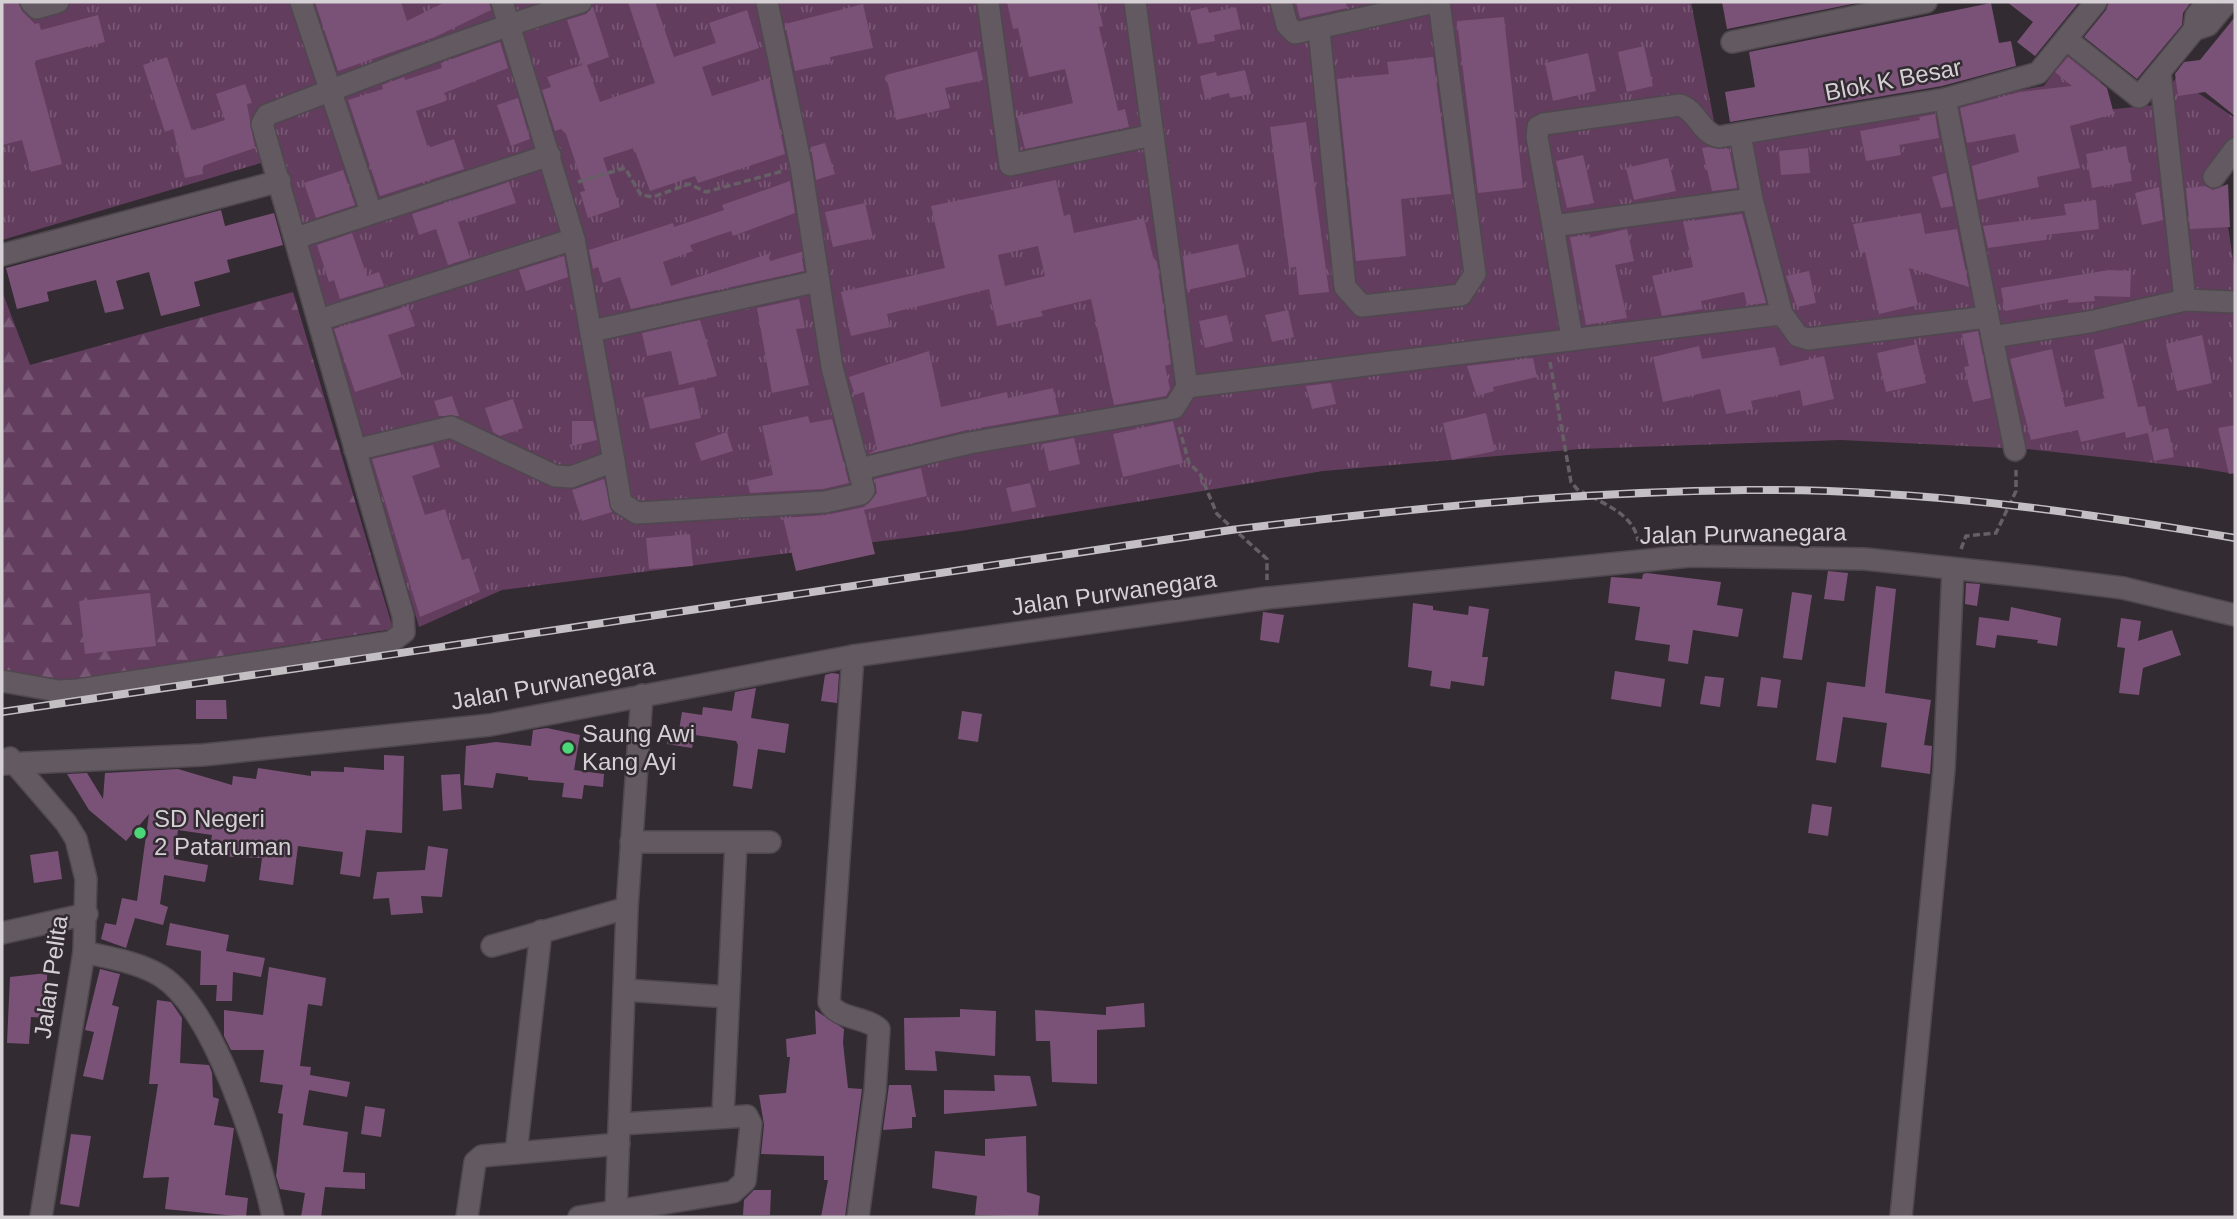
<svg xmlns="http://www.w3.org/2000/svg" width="2237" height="1219" viewBox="0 0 2237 1219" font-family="Helvetica,sans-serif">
<defs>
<pattern id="grass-tufts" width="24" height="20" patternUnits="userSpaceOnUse" patternTransform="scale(1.75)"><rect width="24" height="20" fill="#623d5e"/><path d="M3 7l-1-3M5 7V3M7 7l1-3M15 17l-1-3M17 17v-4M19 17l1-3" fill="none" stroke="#785874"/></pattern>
<pattern id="forest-firs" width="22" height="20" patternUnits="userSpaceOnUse" patternTransform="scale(1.75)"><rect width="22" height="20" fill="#623d5e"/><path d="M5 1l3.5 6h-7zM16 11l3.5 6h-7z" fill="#785874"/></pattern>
</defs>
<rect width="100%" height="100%" fill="#332b32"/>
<path fill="url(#grass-tufts)" d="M2 2H1691L1718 142 2044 86 2069 50 2099 73 2105 110 2155 105 2176 78 2235 118V132L2220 173 2235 273V474L2199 468 2027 449 1841 440 1580 449 1323 471 960 531 502 590 419 627 281 157 2 240Z"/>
<path fill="url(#forest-firs)" d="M2 291 30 365 293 292 393 629 71 680 49 682 2 669Z"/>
<g fill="#7b5277" fill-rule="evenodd">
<path d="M2 2H18L22 11 35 24 39 23 41 30 98 15 105 42 34 61 62 164 31 172 22 140 2 145Z"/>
<path d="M315 2H401L407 21 445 2H489L491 10 435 37 338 71Z"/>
<path d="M628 2H655L674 57 716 43 709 23 747 10 759 48 702 67 712 96 769 78 785 154 698 183 695 176 650 191 634 148 603 158 620 207 588 218 580 192 585 191 566 134 561 129 555 131 542 90 551 87 547 77 582 65 567 20 586 14 593 7 609 57 587 65 600 102 655 83Z"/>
<path d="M1007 2H1097L1103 26 1099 27 1118 111 1125 109 1129 127 1025 149 1017 116 1073 103 1065 69 1029 77 1018 28 1013 29Z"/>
<path d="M1296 2H1346L1347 8 1300 18Z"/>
<path d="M1722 2H1862L1727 29Z"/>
<path d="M2007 2H2079L2035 56 2017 42 2033 22Z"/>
<path d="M2109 2H2191L2183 13 2182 25 2137 79 2084 37 2106 10Z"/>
<path d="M1991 3 1999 43 2011 41 2016 66 1942 86 1730 122 1725 92 1755 87 1749 52Z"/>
<path d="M863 4 873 48 830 57 831 63 795 71 785 24Z"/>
<path d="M1207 7 1209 13 1236 7 1241 29 1214 35 1215 41 1198 44 1190 11Z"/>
<path d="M1504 17 1523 188 1478 193 1457 21Z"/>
<path d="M2235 17V116L2205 92 2178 96 2175 74 2184 62 2200 60Z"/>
<path d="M500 42 508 68 444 93 446 101 416 111 428 148 454 139 464 169 380 196 348 100 383 89 382 85 404 77 405 80 442 68 441 63Z"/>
<path d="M1644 46 1653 86 1627 92 1618 52Z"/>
<path d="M977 51 983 80 945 88 950 108 896 120 886 75Z"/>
<path d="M1588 53 1596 91 1553 101 1545 63Z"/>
<path d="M167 57 192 131 225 120 216 94 245 84 252 103 247 104 255 148 202 166 203 174 185 178 173 129 165 132 143 65Z"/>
<path d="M1433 57 1451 194 1401 199 1406 256 1356 261 1337 79 1389 74 1387 62Z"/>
<path d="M2068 57 2107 88 2114 114 2070 126 2080 168 2037 177 2039 187 1978 200 1972 166 2019 152 2015 134 1967 143 1960 108 2020 92 2072 86 2055 72Z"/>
<path d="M1245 70 1251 94 1230 98 1229 93 1205 99 1200 76 1216 72 1217 76Z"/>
<path d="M518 98 530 139 511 146 497 105Z"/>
<path d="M1935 114 1939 138 1899 145 1901 155 1866 161 1860 131 1920 120 1919 117Z"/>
<path d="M1306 122 1329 292 1299 295 1296 267 1289 268 1270 127Z"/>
<path d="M825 143 835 174 816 180 811 147Z"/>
<path d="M2126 146 2132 181 2092 188 2086 154Z"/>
<path d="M1708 147 1729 149 1737 188 1712 191 1702 148Z"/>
<path d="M1808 148 1810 173 1781 175 1779 151Z"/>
<path d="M1583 155 1594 203 1567 208 1556 161Z"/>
<path d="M1668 158 1676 191 1634 200 1626 168Z"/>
<path d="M343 170 355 205 316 218 304 183Z"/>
<path d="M1946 173 1953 206 1941 208 1932 177Z"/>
<path d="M1056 180 1064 216 1070 214 1074 233 1144 218 1153 257 1157 262 1171 364 1165 366 1170 389 1166 396 1114 405 1091 299 1041 311 1043 316 997 326 989 289 887 314 890 327 851 336 841 292 945 268 931 206ZM1038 246 1045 276 1005 286 998 255Z"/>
<path d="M790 181 795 213 733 236 731 231 690 245 693 251 663 262 671 286 768 254 770 261 801 252 804 271 631 309 620 277 603 283 598 267 593 269 589 250 673 223 674 227 724 210 722 205Z"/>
<path d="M509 182 516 203 458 222 470 258 448 265 436 229 419 235 412 214Z"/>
<path d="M2228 184 2230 227 2190 229 2186 188 2205 186 2213 190Z"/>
<path d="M2159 187 2163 220 2142 225 2135 193Z"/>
<path d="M2096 200 2099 229 2045 235V240L1988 248 1983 226 2066 215 2064 204Z"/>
<path d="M865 203 873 238 833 247 825 212Z"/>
<path d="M221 210 225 226 274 213 283 245 227 260 230 272 194 282 200 306 161 316 149 272 116 281 124 309 105 313 96 280 47 292 49 301 17 309 6 268Z"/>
<path d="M1921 213 1925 234 1957 229 1969 287 1909 268 1918 305 1879 314 1865 252 1860 254 1853 224Z"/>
<path d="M1742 214 1766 303 1747 305 1744 292 1701 301 1703 309 1662 316 1652 276 1693 267 1683 222Z"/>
<path d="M1627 229 1634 261 1615 265 1627 318 1586 325 1570 237 1587 235 1588 238Z"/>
<path d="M352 233 367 276 379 272 384 286 340 299 334 280 329 282 317 245Z"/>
<path d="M1238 244 1246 277 1187 290 1183 256Z"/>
<path d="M564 256 568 277 526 291 519 270Z"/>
<path d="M2109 270 2131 271 2130 297 2094 296 2095 301 2068 303V299L2005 311 2001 288Z"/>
<path d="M1809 271 1816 303 1797 307 1786 276Z"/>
<path d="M799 299 805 328 796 329 809 385 772 393 757 308Z"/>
<path d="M408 306 415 326 388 335 402 377 355 392 334 329Z"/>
<path d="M1288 310 1294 337 1272 342 1265 315Z"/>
<path d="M1227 315 1233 341 1205 348 1199 321Z"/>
<path d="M700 320 717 376 679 385 671 351 647 356 642 333Z"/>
<path d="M1978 331 1991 398 1973 402 1964 367 1969 366 1962 334Z"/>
<path d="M2202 335 2212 383 2177 391 2166 344Z"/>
<path d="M2123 343 2138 407 2145 406 2151 432 2168 428 2174 457 2154 461 2148 433 2126 438 2125 432 2081 442 2078 430 2031 440 2010 359 2052 349 2065 407 2105 398 2094 350Z"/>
<path d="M1917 344 1926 383 1886 392 1877 353Z"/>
<path d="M1699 346 1702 359 1775 347 1780 366 1824 356 1834 399 1803 406 1800 390 1751 401 1753 409 1726 414 1720 389 1663 402 1653 357Z"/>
<path d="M929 351 941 407 1007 392 1008 398 1053 388 1059 414 967 430 868 454 877 449 864 392 855 395 849 377Z"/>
<path d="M1533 358 1537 377 1493 387 1494 391 1477 396 1467 366Z"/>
<path d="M1331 383 1336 404 1312 409 1306 386Z"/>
<path d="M694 387 701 418 650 429 643 398Z"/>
<path d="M452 396 459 416H439L434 401Z"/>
<path d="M513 399 523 428 500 436 493 432 485 408Z"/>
<path d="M1486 413 1495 451 1452 460 1443 423Z"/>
<path d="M808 416 810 423 832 419 849 483 823 489 750 493 747 481 773 475 762 426Z"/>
<path d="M572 421H593L597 440 572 446Z"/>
<path d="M1173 421 1183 463 1123 477 1113 434Z"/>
<path d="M2235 425V473L2229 474 2218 428Z"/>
<path d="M727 432 733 451 701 461 695 443Z"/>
<path d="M1074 438 1080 464 1049 471 1043 444Z"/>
<path d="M433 445 440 467 412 476 425 515 445 509 462 560 469 558 480 592 420 617 372 459Z"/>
<path d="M921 468 927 496 864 510 875 554 796 571 783 518 826 515 864 507 877 493 875 479Z"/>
<path d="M604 479 612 512 582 521 572 490Z"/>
<path d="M1030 483 1036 507 1012 512 1006 488Z"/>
<path d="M690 534 693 566 649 569 646 538Z"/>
<path d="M1828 571 1848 573 1844 601 1824 599Z"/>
<path d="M1647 573 1721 582 1717 605 1743 609 1738 637 1693 630 1688 664 1668 661 1670 645 1635 640 1640 607 1608 603 1611 577 1642 579 1643 574Z"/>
<path d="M1966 583 1980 584 1977 606 1965 604Z"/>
<path d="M1876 586 1896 589 1885 693 1931 700 1924 745 1932 746 1930 774 1881 767 1887 723 1843 717 1836 763 1816 760 1827 682 1865 687Z"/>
<path d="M1792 592 1812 595 1802 660 1783 658Z"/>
<path d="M150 593 156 646 85 654 79 601Z"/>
<path d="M1413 603 1433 606V610L1468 615 1469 606 1489 609 1482 657H1488L1484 686 1451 681 1450 689 1430 686 1432 671 1408 667Z"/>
<path d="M2011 607 2061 618 2057 646 2037 643 2038 640 1997 635 1995 648 1976 645 1979 617 2009 621Z"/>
<path d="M1263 612 1284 615 1279 643 1260 640Z"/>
<path d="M2121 618 2141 621 2138 641 2172 630 2181 655 2143 668 2139 695 2119 693 2125 648 2117 647Z"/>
<path d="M1615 671 1665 679 1661 707 1611 699Z"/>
<path d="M832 673 839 674 837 703 821 701 825 675Z"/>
<path d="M1705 676 1724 678 1720 707 1700 704Z"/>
<path d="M1761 677 1781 680 1777 708 1757 706Z"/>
<path d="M756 688 751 718 789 724 785 753 758 749 752 789 733 786 738 745 736 741 695 735 692 748 667 744 670 729 679 730 682 712 702 715 703 707 732 711 735 692Z"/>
<path d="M196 700H226L227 719H196Z"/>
<path d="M962 711 982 714 978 742 958 739Z"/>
<path d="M547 728 580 735 574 770 604 774 603 787 584 785 582 799 562 797 564 783 528 780V777L496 773 493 788 464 785 466 746 496 742 531 746 533 730Z"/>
<path d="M384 755 404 756 402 833 366 830 360 877 340 874 343 852 298 846 293 885 259 880 262 858 209 856 212 835 178 830 174 859 208 865 205 882 164 875 160 904 168 907 163 925 135 918 126 948 101 939 105 923 116 925 122 898 137 901 149 814 126 841 89 810 67 774 87 773 103 799 105 773 178 769 232 785 233 776 256 779 258 768 311 776V771L344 772V767L384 770Z"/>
<path d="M460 774 462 809 443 811 441 775Z"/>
<path d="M1812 804 1832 807 1828 836 1808 833Z"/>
<path d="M428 846 448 849 442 897 421 896 423 913 391 915 389 898 373 899 377 872 425 870Z"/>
<path d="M58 851 62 879 34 883 30 855Z"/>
<path d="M170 923 229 935 226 951 265 958 261 977 233 972 232 1001H216L217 985H200L201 951 166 945Z"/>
<path d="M269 967 326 978 322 1006 308 1004 300 1066 311 1067 310 1075 350 1082 347 1097 309 1090 303 1125 348 1132 343 1172 365 1173V1189L325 1187 321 1217H301L305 1193 280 1189 276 1176 283 1114 278 1113 283 1085 260 1082 264 1050H231L224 1036V1010L263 1015Z"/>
<path d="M100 969 120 974 112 1005 119 1007 103 1080 83 1076 94 1032 85 1030Z"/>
<path d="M47 973V1018L31 1017 29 1044 7 1043 10 977Z"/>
<path d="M157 1000 171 1002 182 1018 180 1063 209 1065 212 1073 213 1097 219 1099 214 1125 234 1128 225 1195 248 1198 246 1217 165 1209 169 1177 143 1178 158 1084H149Z"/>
<path d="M1144 1003 1145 1027 1097 1030V1084L1052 1082 1050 1041H1036L1035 1010 1106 1015V1007Z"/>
<path d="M960 1009 996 1011 995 1056 935 1051 937 1071 905 1070 904 1018 960 1017Z"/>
<path d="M815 1010 844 1029 843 1043 848 1088 862 1089 845 1217H821L828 1180H824V1156L761 1154 764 1125 759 1095 786 1093 790 1057H787L786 1039 816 1034Z"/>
<path d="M994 1075 1030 1076 1037 1106 944 1114V1090L995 1091Z"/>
<path d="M889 1085H911L916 1117H912V1128L883 1130Z"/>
<path d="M365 1106 385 1109 381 1137 361 1134Z"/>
<path d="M71 1134 91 1136 79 1207 60 1204Z"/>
<path d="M1026 1136 1027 1192 1040 1196 1038 1217 975 1215 977 1196 932 1188 935 1151 985 1156V1139Z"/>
<path d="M754 1190H771L770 1215H743L744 1200Z"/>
</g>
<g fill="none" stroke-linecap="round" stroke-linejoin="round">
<g stroke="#4f484e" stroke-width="24">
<g id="minor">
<path d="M31 2 37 8 58 2"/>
<path d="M301 2 371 212"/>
<path d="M988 2 1010 165 1153 135"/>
<path d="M1281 2 1287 25 1295 33 1435 2"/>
<path d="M2199 28 2208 25 2227 2"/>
<path d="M1319 30 1345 287 1362 306 1461 295 1475 274 1439 2"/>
<path d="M2066 39 2139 97 2194 30 2196 16 2208 2"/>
<path d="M1732 42 1926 2"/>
<path d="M2160 72 2185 300"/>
<path d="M1945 99 1992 337 2089 322 2185 300 2235 302"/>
<path d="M1740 134 1752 199"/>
<path d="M2214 177 2235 149"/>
<path d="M1553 226 1537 137 1538 127 1544 124 1680 105C1698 111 1701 134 1719 137L1945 99 2038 73 2096 2"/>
<path d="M296 238 550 155"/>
<path d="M2 255 280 181"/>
<path d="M319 320 574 239"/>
<path d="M592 331 818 281"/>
<path d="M1992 337 2015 450"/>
<path d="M1572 338 1553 226 1752 199 1782 314"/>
<path d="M1187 387 1782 314 1798 336 1808 339 1987 317"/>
<path d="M355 450 451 427 555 476 571 477 614 461 574 239 502 2"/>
<path d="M614 461 621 503 637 513 825 502 861 494 864 490 832 367 801 166 767 2"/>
<path d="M860 469 969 443 1174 408 1187 387 1135 2"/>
<path d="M853 656 829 1002C837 1020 865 1016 879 1029L875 1091 858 1217"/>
<path d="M2 681 59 691 78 690 391 642 404 632 403 616 262 124 267 115C370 75 474 35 581 2"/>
<path d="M10 758 66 823 76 839 86 879 84 952 41 1217"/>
<path d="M2 764 203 755 490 725 853 656 1267 598 1690 556 1865 559 2035 577 2123 588 2235 615"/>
<path d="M631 842H770"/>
<path d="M2 933 87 914"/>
<path d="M492 946 627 908"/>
<path d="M84 952C110 958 138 962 161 976 216 1011 259 1155 273 1217"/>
<path d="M625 990 728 997"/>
<path d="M723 1115 736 842"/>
<path d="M516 1153 541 931"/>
<path d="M616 1211 627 908 642 695"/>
<path d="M467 1217 475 1162 482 1156 619 1144"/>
<path d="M579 1217 733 1192 745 1181 751 1124 747 1116 621 1124"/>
<path d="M1901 1217 1944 769 1953 569"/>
</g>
</g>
<g stroke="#665f65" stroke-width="3.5" stroke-dasharray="7 3.5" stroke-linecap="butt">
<path d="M578 182 625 168 641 195 653 197 689 184 706 192 783 171"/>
<path d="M1550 362 1571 482 1577 489C1601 503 1634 513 1638 541"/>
<path d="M1179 427 1189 463 1200 474 1217 514 1267 559V580"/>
<path d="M1961 549 1966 536 1996 533 2016 491V470"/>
</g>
<use href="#minor" stroke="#625961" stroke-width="21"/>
<g stroke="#c4bfc3" stroke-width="8">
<path id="rail" d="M2 712 1231 530C1403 509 1574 492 1747 490 1911 488 2074 511 2235 538"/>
</g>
<use href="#rail" stroke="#332b32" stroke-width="5" stroke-dasharray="16" stroke-linecap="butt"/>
</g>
<g fill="#4bd677" stroke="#332b32" stroke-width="2.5">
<circle cx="568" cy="748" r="7"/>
<circle cx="140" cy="833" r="7"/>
</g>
<g text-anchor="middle" stroke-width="5" stroke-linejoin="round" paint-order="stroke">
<g font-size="24" fill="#d5d0d4" stroke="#332b32">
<text transform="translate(1893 80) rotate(-11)" y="8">Blok K Besar</text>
<text transform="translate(1743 534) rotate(-1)" y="8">Jalan Purwanegara</text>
<text transform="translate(1114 593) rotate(-8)" y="8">Jalan Purwanegara</text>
<text transform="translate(553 684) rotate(-10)" y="8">Jalan Purwanegara</text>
<text transform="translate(51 977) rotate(-82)" y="8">Jalan Pelita</text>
</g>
<g font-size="24" fill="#d5d0d4" stroke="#332b32" text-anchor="start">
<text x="582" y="742">Saung Awi<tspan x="582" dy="28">Kang Ayi</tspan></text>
<text x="154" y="827">SD Negeri<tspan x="154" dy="28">2 Pataruman</tspan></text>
</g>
</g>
<rect width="2237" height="1219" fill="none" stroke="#d5d0d4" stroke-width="7"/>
</svg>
